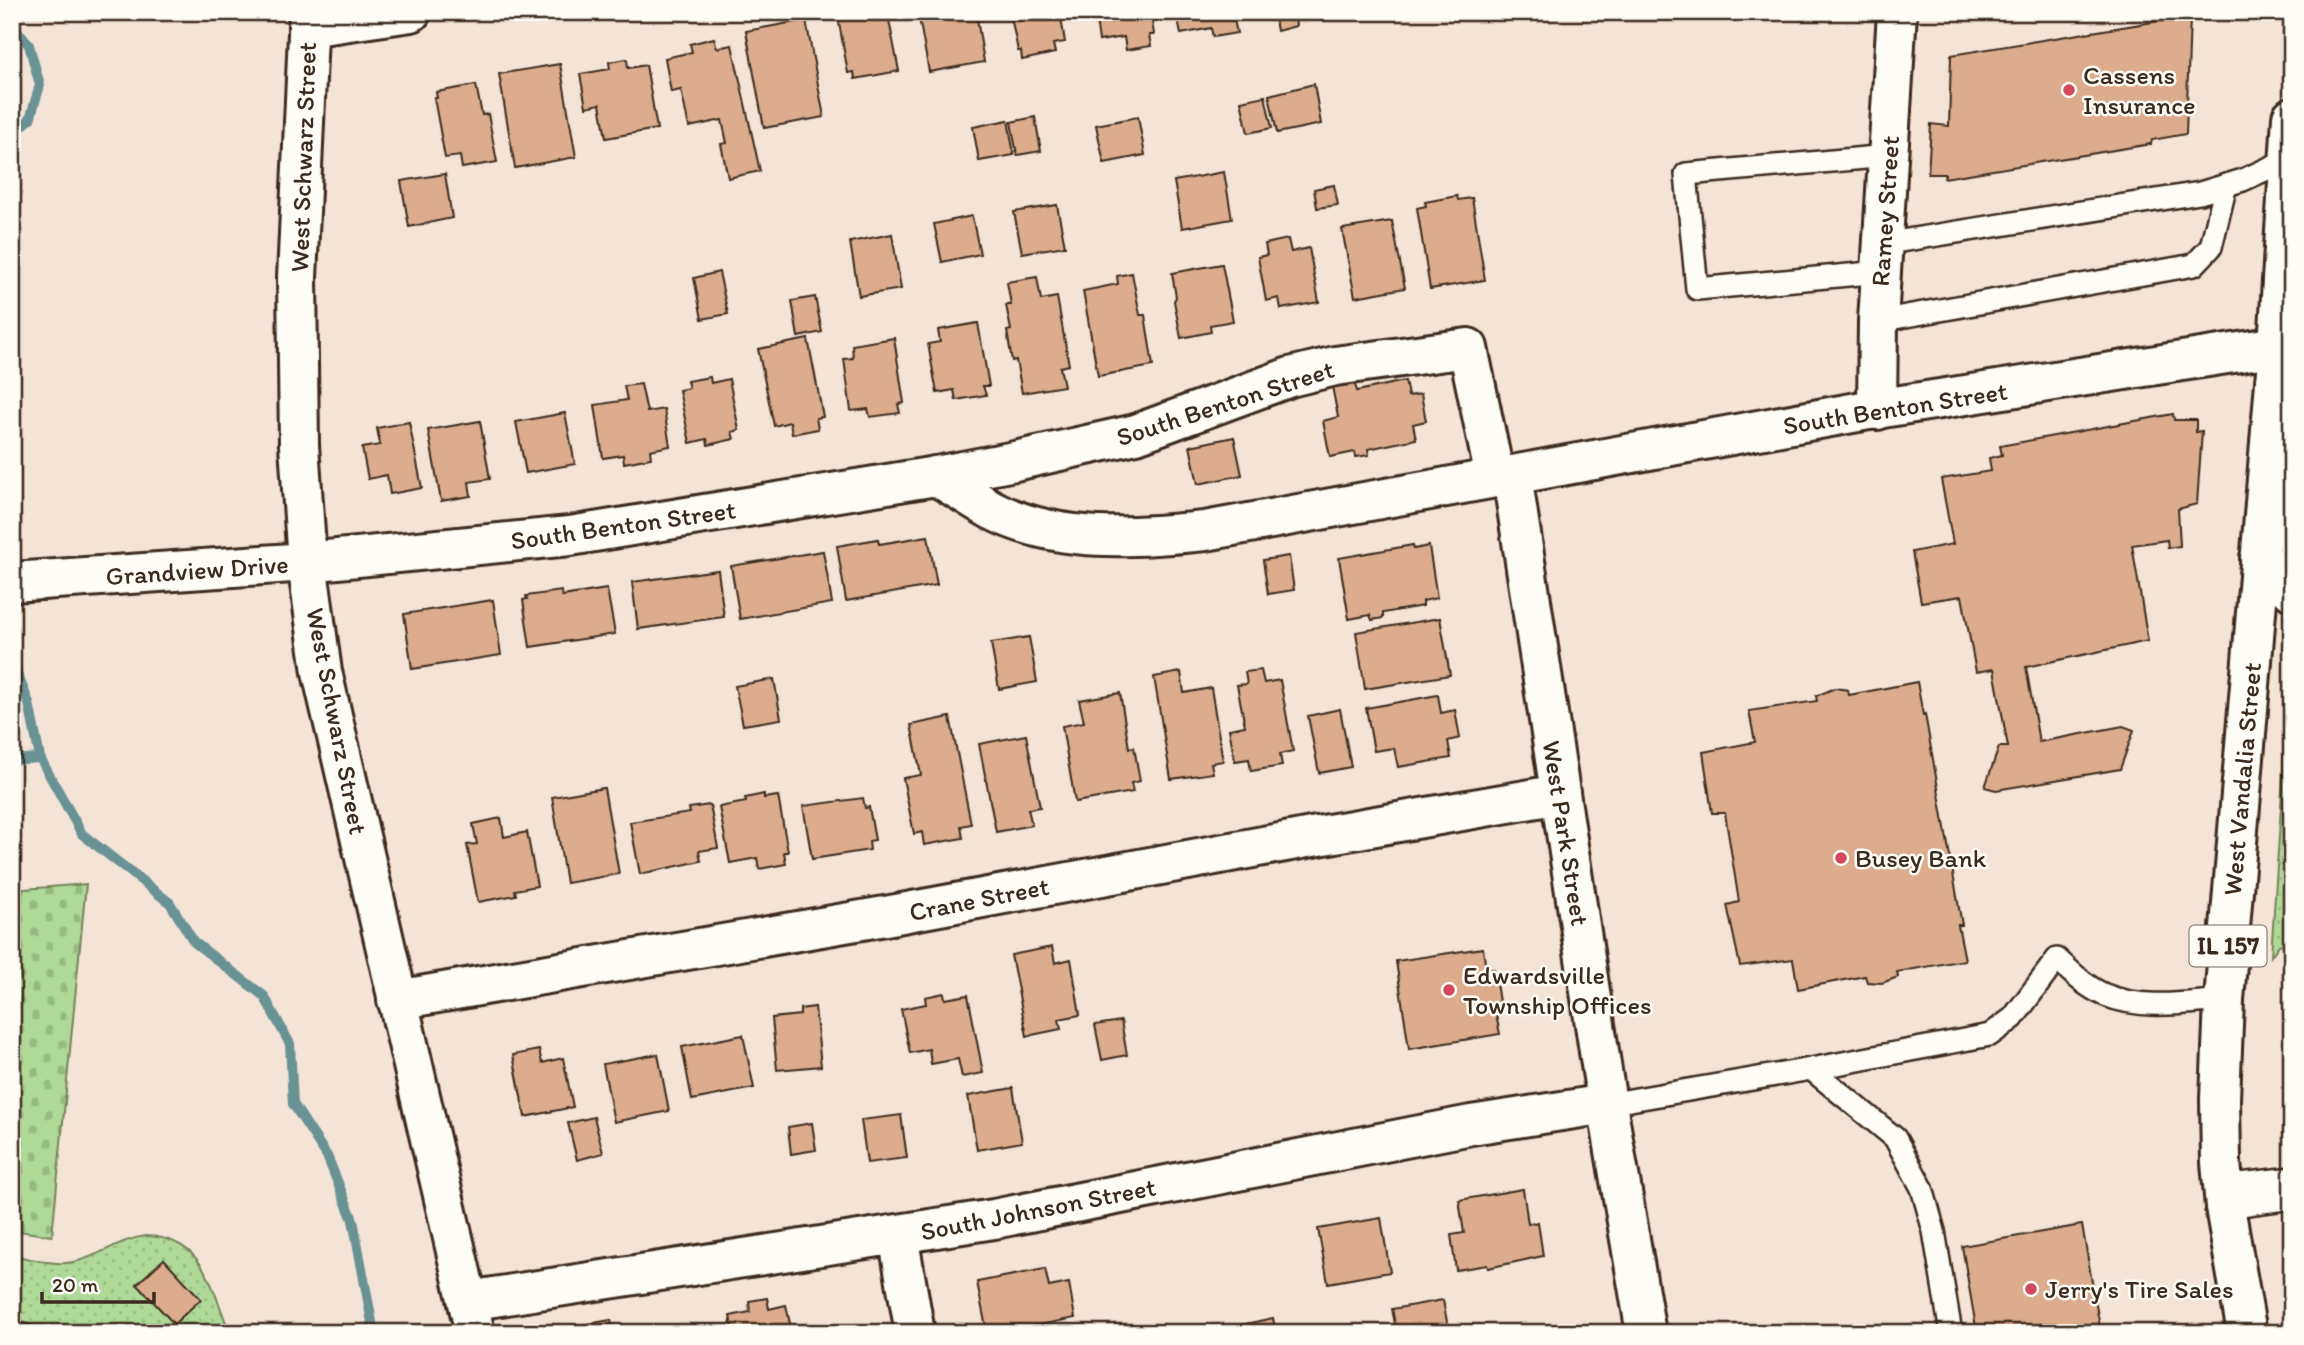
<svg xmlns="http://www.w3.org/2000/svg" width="2304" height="1345" viewBox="0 0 2304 1345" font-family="Itim,sans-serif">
<defs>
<pattern id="cemetery-stones" width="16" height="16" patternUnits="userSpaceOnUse" patternTransform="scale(1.75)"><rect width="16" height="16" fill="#afd996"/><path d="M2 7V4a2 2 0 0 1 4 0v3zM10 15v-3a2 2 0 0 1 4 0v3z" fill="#97ba81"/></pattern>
<pattern id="park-dots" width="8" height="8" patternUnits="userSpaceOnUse" patternTransform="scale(1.75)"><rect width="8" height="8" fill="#afd996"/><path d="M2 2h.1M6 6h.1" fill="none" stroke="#97ba81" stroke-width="1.8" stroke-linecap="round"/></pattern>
</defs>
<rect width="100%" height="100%" fill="#f3e4d7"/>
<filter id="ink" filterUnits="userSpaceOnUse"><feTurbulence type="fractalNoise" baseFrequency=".0143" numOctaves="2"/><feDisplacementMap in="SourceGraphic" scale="14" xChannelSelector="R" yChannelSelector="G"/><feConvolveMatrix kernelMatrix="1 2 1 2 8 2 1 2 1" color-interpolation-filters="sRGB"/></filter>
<g filter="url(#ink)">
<path fill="url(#cemetery-stones)" stroke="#75825a" stroke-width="2" d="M86 884 52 1236 12 1230V890Z"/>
<g fill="url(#park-dots)" stroke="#75825a" stroke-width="2">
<path d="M2292 677V940L2279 945 2271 956 2289 686Z"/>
<path d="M146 1236C205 1238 211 1287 230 1333H12V1255C33 1259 58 1267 78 1261 102 1255 120 1239 146 1236Z"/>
</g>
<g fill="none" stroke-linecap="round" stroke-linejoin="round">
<g stroke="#699295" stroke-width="10">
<path d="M12 25 29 45 40 85 30 119 12 135"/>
<path d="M12 661 29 703 40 758 82 834 170 903 194 942 264 996 290 1044 293 1104 327 1156 353 1220 374 1333"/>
<path d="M12 760 40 758"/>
</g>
</g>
<g fill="#dcac8d" stroke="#3b2a1e" stroke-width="2">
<path d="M864 12H885L886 15H888L899 71 855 79 854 72 848 73 838 17Z"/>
<path d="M918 12H976L984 62 929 72Z"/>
<path d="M1010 12H1060L1065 42 1053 44 1055 53 1022 60 1021 51H1018Z"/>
<path d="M1095 12H1151L1154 35H1149L1151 46 1126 50 1124 37 1099 41Z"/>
<path d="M1176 12H1237L1238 19 1234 20 1237 33 1213 37 1211 28 1181 34Z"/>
<path d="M1268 12H1301V16L1295 17 1296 26 1277 31 1275 19 1270 21Z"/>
<path d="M2190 16 2186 134 2152 140 2151 144 1944 178 1945 174H1928L1931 124 1949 126 1951 55Z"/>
<path d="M806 20 824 117 764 128 746 31Z"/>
<path d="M714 38 717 48 732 45 760 171 728 178 721 144 727 143 722 120 689 127 681 90 671 92 665 58 692 52 690 44Z"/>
<path d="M627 59 628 68 646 65 657 129 606 138 600 104 586 107 580 74 610 69 609 62Z"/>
<path d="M560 64 576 157 515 168 499 74Z"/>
<path d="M1314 84 1321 124 1277 133 1269 95Z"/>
<path d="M476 85 482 115 488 114 497 162 462 168 460 156 445 158 434 98H437L436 92Z"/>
<path d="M1265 96 1272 128 1248 133 1241 101Z"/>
<path d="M1035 117 1041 151 1017 155 1011 122Z"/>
<path d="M1138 117 1145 155 1104 163 1096 125Z"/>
<path d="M1008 120 1014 155 979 161 973 127Z"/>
<path d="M1224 172 1232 219 1182 228 1174 181Z"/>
<path d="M445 174 452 218 409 227 401 181Z"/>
<path d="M1334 185 1338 205 1317 208 1314 189Z"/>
<path d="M1457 196 1458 200 1472 198 1485 280 1430 289 1417 208 1426 206 1425 202Z"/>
<path d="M1057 205 1065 246 1022 253 1014 212Z"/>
<path d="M972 216 980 254 942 262 934 224Z"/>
<path d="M1392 221 1405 288 1355 297 1342 229Z"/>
<path d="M892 234 901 289 859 296 850 242Z"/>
<path d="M1288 239 1291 252 1309 248 1319 302 1281 309 1279 298 1266 301 1258 257 1267 255 1265 244Z"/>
<path d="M1222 264 1233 321 1210 325 1211 332 1181 338 1174 301 1176 297 1172 273Z"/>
<path d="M719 272 728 314 702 319 694 278Z"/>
<path d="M1132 273 1140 315H1145L1153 366 1098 376 1083 291 1118 284 1117 276Z"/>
<path d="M1037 277 1041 300 1057 297 1069 365 1060 367 1064 386 1022 393 1016 360 1012 361 1007 331 1011 330 1006 305H1011L1007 282Z"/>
<path d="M815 297 822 332 798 337 792 301Z"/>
<path d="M978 323 989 386H983L986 395 956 400 954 390 937 393 928 344 940 342 938 330Z"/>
<path d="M894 338 904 403 898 404 900 413 870 417 868 409 851 411 844 359 853 358 852 345Z"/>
<path d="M808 339 823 417 816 418 818 429 792 434 790 422 774 426 758 349Z"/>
<path d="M710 377 711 383 729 379 739 430 732 432 734 439 708 445 707 439 690 443 679 390 689 388 687 381Z"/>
<path d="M1405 381 1408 396 1421 394 1426 421 1413 424 1416 439 1368 449 1369 455 1356 457 1355 452 1330 457 1323 421 1338 417 1332 386 1354 382 1357 391Z"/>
<path d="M641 384 647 412 664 409 670 446 650 450 651 458 624 463 623 455 603 458 595 405 627 400 624 386Z"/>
<path d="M565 413 575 464 526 473 516 422Z"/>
<path d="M2173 414 2174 420H2196V432L2202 431 2197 504 2178 509 2180 546 2168 548 2167 540 2132 545 2148 641 2026 667 2039 742 2123 726 2134 730 2120 769 1996 790 1985 787 1999 747H2008L1994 669 1976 672 1962 596 1921 602 1912 552 1953 544 1941 479 1991 471 1989 458 2002 455 2000 446Z"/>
<path d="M480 421 490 479 469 482 471 496 441 501 428 430Z"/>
<path d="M409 422 422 488 390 494 387 475 368 479 362 448 380 445 377 428Z"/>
<path d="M1234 437 1242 475 1198 484 1190 446Z"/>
<path d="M928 536 937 585 846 601 837 546 878 539 879 544Z"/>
<path d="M1413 545 1414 549 1429 546 1437 598 1423 601V606L1383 613V618L1372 620 1370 615 1349 619 1339 558Z"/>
<path d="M823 551 832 603 740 619 731 566Z"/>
<path d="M1289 556 1294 590 1268 594 1263 560Z"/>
<path d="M718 570 724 617 638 629 632 582Z"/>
<path d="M607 589 615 634 530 647 523 600 527 599 526 596 561 591 562 596Z"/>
<path d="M493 600 501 655 412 669 404 614Z"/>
<path d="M1440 618 1450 675 1365 689 1356 632Z"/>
<path d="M1029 637 1037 682 999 689 991 643Z"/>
<path d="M1261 670 1264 683 1280 680 1293 751 1280 754 1282 766 1251 771 1249 759 1235 761 1229 729 1245 726 1237 685 1247 684 1245 672Z"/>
<path d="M1181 672 1184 693 1211 688 1223 761 1211 763 1213 773 1171 779 1154 677Z"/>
<path d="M774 679 781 719 743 725 735 686Z"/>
<path d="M1917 682 1923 715 1925 714 1962 925H1958L1965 960 1897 972 1898 977 1882 983 1867 982 1865 976 1798 989 1793 959 1740 966 1727 905 1739 902 1725 813H1712L1703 752 1755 742 1749 711 1817 701 1816 696 1835 688 1848 690 1849 695Z"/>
<path d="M1120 693 1129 748 1134 747 1140 781 1131 783 1133 792 1075 802 1062 726 1084 722 1079 700Z"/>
<path d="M1438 695 1441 713 1455 710 1460 738 1448 741 1451 758 1398 767 1394 748 1374 751 1366 708Z"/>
<path d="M1340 709 1351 767 1319 773 1308 716Z"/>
<path d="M950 717 971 824 961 826 963 838 924 845 922 832 914 834 903 778 921 775 911 725Z"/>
<path d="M1026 735 1040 807 1028 809 1032 825 996 832 979 744Z"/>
<path d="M604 788 619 874 566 883 552 797Z"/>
<path d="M764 794V798L778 796 788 852H784L786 864 759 869 757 858 730 863 719 807 746 802 745 798Z"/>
<path d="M863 798 865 808 869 807 875 840 869 841 870 850 812 859 803 806Z"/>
<path d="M710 805 718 848 699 851 701 861 640 874 630 822 690 813 689 808Z"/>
<path d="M501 818 504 837 527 832 537 886 515 890 516 895 478 902 467 845 477 844 473 824Z"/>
<path d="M1052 947 1055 963 1071 959 1080 1015 1059 1019 1061 1029 1027 1036 1011 955Z"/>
<path d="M1483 948 1486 970 1494 969 1500 1009 1495 1010 1500 1034 1409 1049 1396 961Z"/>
<path d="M944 993 945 999 968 995 983 1073 962 1077 958 1059 931 1064 929 1049 910 1053 901 1009 926 1004 925 997Z"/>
<path d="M815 1007 821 1066 777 1070 772 1018 800 1015V1009Z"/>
<path d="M1121 1021 1127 1055 1102 1060 1095 1025Z"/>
<path d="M743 1035 754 1088 692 1100 682 1047Z"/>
<path d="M539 1050 542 1063 563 1058 573 1107 525 1117 513 1055Z"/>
<path d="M658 1054 669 1111 614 1122 603 1064Z"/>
<path d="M1013 1088 1022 1142 977 1150 968 1096Z"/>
<path d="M901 1115 907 1158 867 1163 861 1120Z"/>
<path d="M594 1117 603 1153 577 1160 568 1123Z"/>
<path d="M812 1123 816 1150 791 1154 788 1127Z"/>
<path d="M1523 1189 1528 1224 1538 1222 1543 1256 1488 1268 1487 1265 1456 1270 1451 1235 1464 1233 1459 1200Z"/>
<path d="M1381 1218 1390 1272 1328 1283 1318 1229Z"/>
<path d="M2082 1225 2101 1333H1977L1962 1246Z"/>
<path d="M164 1259 201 1299 174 1324 137 1284Z"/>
<path d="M1045 1269 1049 1287 1069 1283 1075 1318 999 1333H987L977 1282Z"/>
<path d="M767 1298 769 1309 786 1305 792 1333H733L730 1316 750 1312 749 1301Z"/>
<path d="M1443 1300 1449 1333H1397L1392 1309Z"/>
<path d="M12 1318 43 1330 42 1333H12Z"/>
<path d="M1273 1318 1276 1333H1242L1241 1325Z"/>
<path d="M611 1320 613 1331 617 1330 618 1333H571L570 1327Z"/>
</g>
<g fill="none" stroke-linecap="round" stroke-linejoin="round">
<g stroke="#3b2a1e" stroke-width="26">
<g id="service">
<path d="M1882 244 2200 193 2243 180 2289 159"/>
<path d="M1881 272 1697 289 1686 174 1888 156"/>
<path d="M1878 321 2194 265 2211 247 2226 185"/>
<path d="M1811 1069 1895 1138 1922 1188 1934 1231 1951 1333"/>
<path d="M1607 1104 1811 1069 1990 1035 2013 1018 2057 959C2071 972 2087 988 2105 995 2141 1010 2186 1003 2224 1000"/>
<path d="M2223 1186 2292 1178"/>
<path d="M2225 1207 2292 1198"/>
</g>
</g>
<g stroke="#3b2a1e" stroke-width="44">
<g id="minor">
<path d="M308 27 411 12"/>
<path d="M1877 410 1878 321 1897 12"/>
<path d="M1512 475 1607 1104 1646 1333"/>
<path d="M936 476 1015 461 1136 434 1290 377 1335 366 1468 348 1495 478"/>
<path d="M2260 558 2292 591"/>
<path d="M12 582 307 562 570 536 936 476C955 487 973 499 992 510 1058 544 1134 538 1205 531L1863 411 2278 346"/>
<path d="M397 1000 891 915 1312 837 1560 794"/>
<path d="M898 1235 915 1333"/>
<path d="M468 1301 994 1219 1471 1125 1607 1104"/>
</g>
</g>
<g stroke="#3b2a1e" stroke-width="44">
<path id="tertiary" d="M309 12 297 278 299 445 307 562 322 672 475 1333"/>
</g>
<g stroke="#3b2a1e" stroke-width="44">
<path id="primary" d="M2247 1333 2225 1207 2221 1162 2220 1099 2224 1000 2278 346 2292 117"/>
</g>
<use href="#service" stroke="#fdfcf7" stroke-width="21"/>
<use href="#minor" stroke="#fdfcf7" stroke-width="38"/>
<use href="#tertiary" stroke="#fdfcf7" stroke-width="38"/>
<use href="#primary" stroke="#fdfcf7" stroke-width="38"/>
</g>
</g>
<g fill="#d1495b" stroke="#fdfcf7" stroke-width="2.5">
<circle cx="2069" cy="90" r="7"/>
<circle cx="1841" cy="858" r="7"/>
<circle cx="1449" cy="990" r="7"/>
<circle cx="2031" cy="1289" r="7"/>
</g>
<g text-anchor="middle" stroke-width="5" stroke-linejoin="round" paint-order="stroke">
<rect fill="#fdfcf7" stroke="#75695f" stroke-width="2" x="2189.5" y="925.5" width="77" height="41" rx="5"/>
<g font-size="24" font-weight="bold" fill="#3b2a1e">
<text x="2228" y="954">IL 157</text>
</g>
<g font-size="26" fill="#3b2a1e" stroke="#fdfcf7" text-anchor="start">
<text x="2083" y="84">Cassens<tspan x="2083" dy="30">Insurance</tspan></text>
<text x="1855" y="867">Busey Bank</text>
<text x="1463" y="984">Edwardsville<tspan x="1463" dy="30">Township Offices</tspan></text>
<text x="2045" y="1298">Jerry's Tire Sales</text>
</g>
<g font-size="26" fill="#3b2a1e" stroke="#fdfcf7">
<text transform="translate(303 157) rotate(-88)" y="9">West Schwarz Street</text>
<text transform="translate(1885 211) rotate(-86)" y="9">Ramey Street</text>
<text transform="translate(1225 403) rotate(-18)" y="9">South Benton Street</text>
<text transform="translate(1895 408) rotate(-9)" y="9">South Benton Street</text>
<text transform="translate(623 525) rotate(-8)" y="9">South Benton Street</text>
<text transform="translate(197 570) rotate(-4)" y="9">Grandview Drive</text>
<text transform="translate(337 721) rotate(79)" y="9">West Schwarz Street</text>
<text transform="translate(2242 779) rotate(-85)" y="9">West Vandalia Street</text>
<text transform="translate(1566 833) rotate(81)" y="9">West Park Street</text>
<text transform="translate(979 899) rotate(-11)" y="9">Crane Street</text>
<text transform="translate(1038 1209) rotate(-11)" y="9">South Johnson Street</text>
</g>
</g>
<rect width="2304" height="1345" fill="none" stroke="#fdfcf7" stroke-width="42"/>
<rect x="21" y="21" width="2262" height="1303" fill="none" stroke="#3b2a1e" stroke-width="2.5" filter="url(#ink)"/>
<path d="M42 1292v10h112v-10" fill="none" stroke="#3b2a1e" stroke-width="3.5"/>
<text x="52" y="1292" font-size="21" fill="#3b2a1e" stroke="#fdfcf7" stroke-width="5" paint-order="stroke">20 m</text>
</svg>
